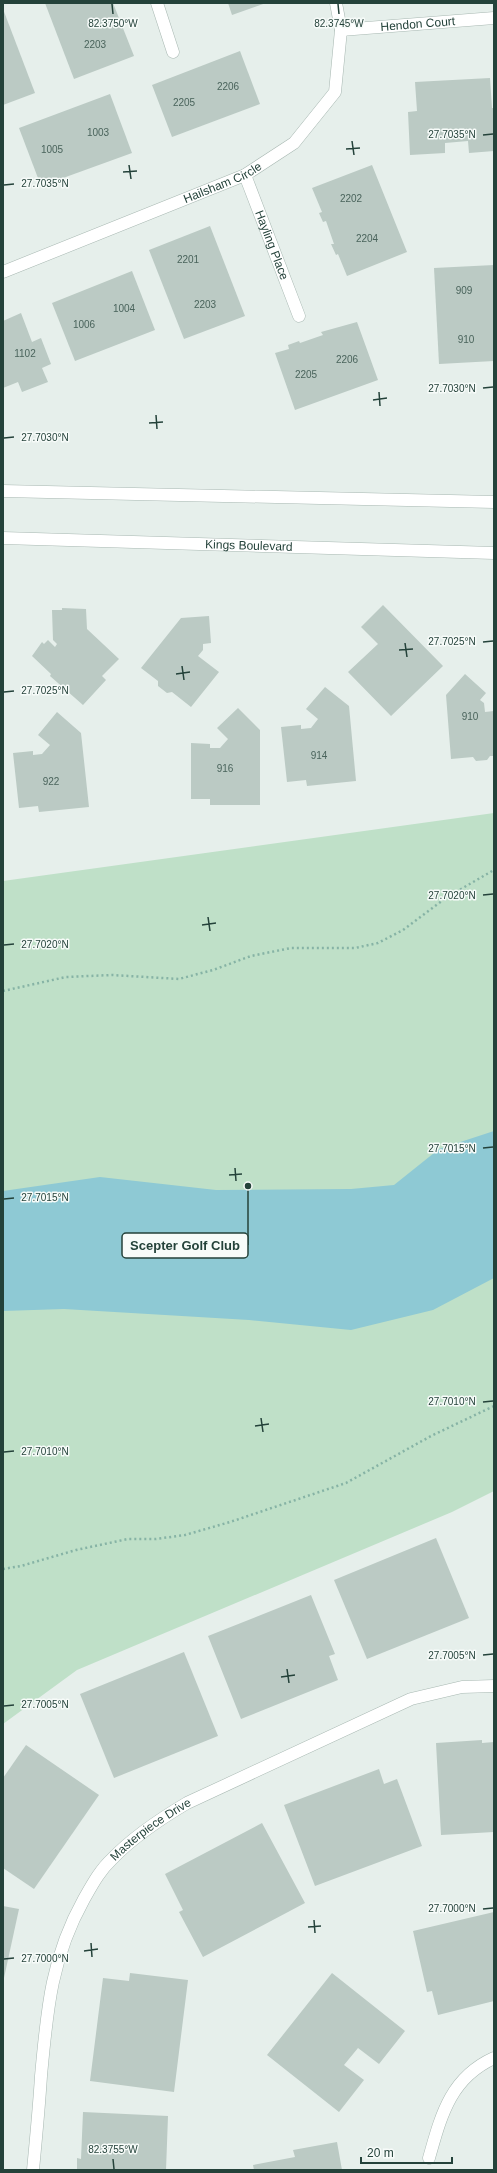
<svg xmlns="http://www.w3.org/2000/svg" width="497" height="2173" viewBox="0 0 497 2173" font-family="Arial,sans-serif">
<rect width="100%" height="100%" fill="#e6efeb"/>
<path fill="#bfe0c8" d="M494 813V1491L452 1512 77 1670 3 1724V881Z"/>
<path fill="#8ec9d4" d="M494 1131V1278L433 1310 351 1330 249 1320 64 1309 3 1311V1191L100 1177 216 1190 351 1189 394 1185 439 1149Z"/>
<g fill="#bbcac4">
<path d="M45 3H113L134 56 74 79Z"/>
<path d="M228 3H266L232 15Z"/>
<path d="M3 9 35 93 3 105Z"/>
<path d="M240 51 260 104 172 137 152 85Z"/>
<path d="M490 78 492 108H494V151L469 153 468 141 445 143V153L410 155 408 112 417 111 415 82Z"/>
<path d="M110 94 132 153 41 186 19 128Z"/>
<path d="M372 165 407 252 347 276 338 254 336 255 331 244H334L326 221 323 222 319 213 322 212 312 188Z"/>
<path d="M210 226 245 316 184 339 149 250Z"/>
<path d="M494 265V361L439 364 434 268Z"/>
<path d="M132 271 155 330 75 361 52 303Z"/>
<path d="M21 313 32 342 41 338 51 364 42 368 48 382 22 392 18 382 3 388V321Z"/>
<path d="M357 322 378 380 295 410 275 353 289 349 288 345 299 341 300 343 323 335 321 332Z"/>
<path d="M383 605 443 666 391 716 348 672 378 644 361 627Z"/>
<path d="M62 608 86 609 87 629 119 659 102 676 106 680 83 705 50 676 51 674 32 656 42 642 44 644 48 640 55 647 57 644 53 640 52 610H62Z"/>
<path d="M209 616 211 643 203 644V650L198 656 219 672 191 707 172 692 167 693 158 686V681L141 668 181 618Z"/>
<path d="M465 674 486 693 480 700 484 703 485 712 494 711V756H490L487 760 476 761 473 757 451 759 446 695Z"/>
<path d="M325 687 349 706 356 781 307 786 306 780 287 782 281 727 301 725V729L311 728 318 719 306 709Z"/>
<path d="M238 708 260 730V805H210V799H191V743L210 744V748H220L228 739 217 728Z"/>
<path d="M57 712 81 733 89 807 39 812 38 806 19 808 13 753 33 751V755L42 754 50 745 38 735Z"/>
<path d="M436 1538 469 1618 367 1659 334 1580Z"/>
<path d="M311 1595 335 1654 329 1656 338 1680 241 1719 208 1636Z"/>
<path d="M184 1652 218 1736 114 1778 80 1694Z"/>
<path d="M482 1740V1743L494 1742V1832L441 1835 436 1743Z"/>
<path d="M26 1745 99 1795 34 1889 3 1868V1778Z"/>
<path d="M379 1769 384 1784 397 1779 422 1846 315 1886 284 1805Z"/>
<path d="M262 1823 305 1903 203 1957 179 1912 183 1910 165 1874Z"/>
<path d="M3 1906 19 1909 4 1978H3Z"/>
<path d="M494 1912V2001L438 2015 432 1991 427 1992 413 1931Z"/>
<path d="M130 1973 188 1980 174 2092 90 2081 103 1978 129 1981Z"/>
<path d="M332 1973 405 2031 379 2064 358 2048 344 2065 364 2080 339 2112 267 2055Z"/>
<path d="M83 2112 168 2116 166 2170H77V2158L81 2159Z"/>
<path d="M337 2142 342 2170H254L253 2165 295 2157 293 2150Z"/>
</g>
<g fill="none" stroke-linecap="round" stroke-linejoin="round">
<g stroke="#a8b8b2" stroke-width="13">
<g id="street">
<path d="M157 3 173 52"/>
<path id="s1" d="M341 30 494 18"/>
<path id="s2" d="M245 175 299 316"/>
<path id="s3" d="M3 272 245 175 294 143 335 92 341 30 336 3"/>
<path d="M3 491 494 502"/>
<path id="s4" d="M3 538 494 553"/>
<path d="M429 2158C441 2116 450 2078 494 2058"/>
<path id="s5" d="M33 2170C36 2139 39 2108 41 2076 47 2010 51 1958 84 1899 92 1885 100 1870 112 1859 134 1836 160 1819 187 1803L411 1699 462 1687 494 1686"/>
</g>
</g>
<g stroke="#86b3a5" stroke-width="2.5" stroke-dasharray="2 3" stroke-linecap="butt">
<path d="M3 991 66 977 112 975 179 979 213 970 251 956 291 948H355L378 943 403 930 447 897 494 870"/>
<path d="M3 1569 21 1566 76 1550 128 1539H156L185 1535 230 1522 346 1483 431 1436 494 1406"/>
</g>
<use href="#street" stroke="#fff" stroke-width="12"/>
</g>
<path fill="none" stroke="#24423a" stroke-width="1.5" d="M112 4 113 14M338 4 339 14M483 135 493 134M352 141 354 155M346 149 360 148M129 165 131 179M123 172 137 171M4 185 14 184M483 388 493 387M379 392 380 406M373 400 387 398M156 415 157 429M149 423 163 422M4 438 14 437M483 642 493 641M405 643 407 657M399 650 413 649M182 666 184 680M176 674 190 672M4 692 14 691M483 895 493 894M208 917 210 931M202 925 216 923M4 945 14 944M483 1148 493 1147M235 1168 236 1181M229 1175 242 1174M4 1199 14 1198M483 1402 493 1401M261 1418 263 1432M255 1426 269 1424M4 1452 14 1451M483 1655 493 1654M287 1669 289 1683M281 1677 295 1675M4 1706 14 1705M483 1909 493 1908M314 1920 315 1933M308 1927 321 1926M91 1943 92 1957M84 1951 98 1949M4 1959 14 1958M113 2159 114 2169"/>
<g text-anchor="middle" stroke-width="3" stroke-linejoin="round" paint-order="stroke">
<g font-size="10" fill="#4a645c">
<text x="95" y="48">2203</text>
<text x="228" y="90">2206</text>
<text x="184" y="106">2205</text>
<text x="98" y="136">1003</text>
<text x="52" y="153">1005</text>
<text x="351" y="202">2202</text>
<text x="367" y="242">2204</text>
<text x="188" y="263">2201</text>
<text x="464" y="294">909</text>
<text x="205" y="308">2203</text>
<text x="124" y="312">1004</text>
<text x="84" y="328">1006</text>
<text x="466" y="343">910</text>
<text x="25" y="357">1102</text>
<text x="347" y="363">2206</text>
<text x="306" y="378">2205</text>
<text x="470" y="720">910</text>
<text x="319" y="759">914</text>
<text x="225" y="772">916</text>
<text x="51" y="785">922</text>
</g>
<g font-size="12" fill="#24423a" stroke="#f7fbf9">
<text dy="4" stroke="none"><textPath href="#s1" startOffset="77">Hendon Court</textPath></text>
<text dy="4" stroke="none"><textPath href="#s3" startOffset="237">Hailsham Circle</textPath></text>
<text dy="4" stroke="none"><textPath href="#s2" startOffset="75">Hayling Place</textPath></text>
<text dy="4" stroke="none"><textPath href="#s4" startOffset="246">Kings Boulevard</textPath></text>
<text dy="4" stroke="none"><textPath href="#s5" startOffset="376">Masterpiece Drive</textPath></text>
</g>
</g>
<g font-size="10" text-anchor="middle" fill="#24423a" stroke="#f7fbf9" stroke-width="3" stroke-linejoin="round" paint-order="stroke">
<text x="113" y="27">82.3750°W</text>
<text x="339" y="27">82.3745°W</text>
<text x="452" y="138">27.7035°N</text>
<text x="45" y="187">27.7035°N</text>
<text x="452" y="392">27.7030°N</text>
<text x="45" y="441">27.7030°N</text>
<text x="452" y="645">27.7025°N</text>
<text x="45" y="694">27.7025°N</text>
<text x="452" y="899">27.7020°N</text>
<text x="45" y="948">27.7020°N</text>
<text x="452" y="1152">27.7015°N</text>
<text x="45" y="1201">27.7015°N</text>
<text x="452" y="1405">27.7010°N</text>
<text x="45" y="1455">27.7010°N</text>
<text x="452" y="1659">27.7005°N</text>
<text x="45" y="1708">27.7005°N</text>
<text x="452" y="1912">27.7000°N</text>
<text x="45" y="1962">27.7000°N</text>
<text x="113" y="2153">82.3755°W</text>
</g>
<path fill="none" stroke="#24423a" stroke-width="1.5" d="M248 1186L248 1245"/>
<circle fill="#24423a" stroke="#f7fbf9" stroke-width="1.5" cx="248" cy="1186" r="4"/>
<rect fill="#f7fbf9" stroke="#24423a" stroke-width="1.5" x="122" y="1233" width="126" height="25" rx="4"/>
<g font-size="13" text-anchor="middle" font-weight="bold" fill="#24423a">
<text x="185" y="1250">Scepter Golf Club</text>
</g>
<rect width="497" height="2173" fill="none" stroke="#24423a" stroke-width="8"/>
<path d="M361 2157v6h91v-6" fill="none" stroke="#24423a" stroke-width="2"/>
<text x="367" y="2157" font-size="12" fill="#24423a" stroke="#f7fbf9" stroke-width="3" paint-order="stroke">20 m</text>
</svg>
